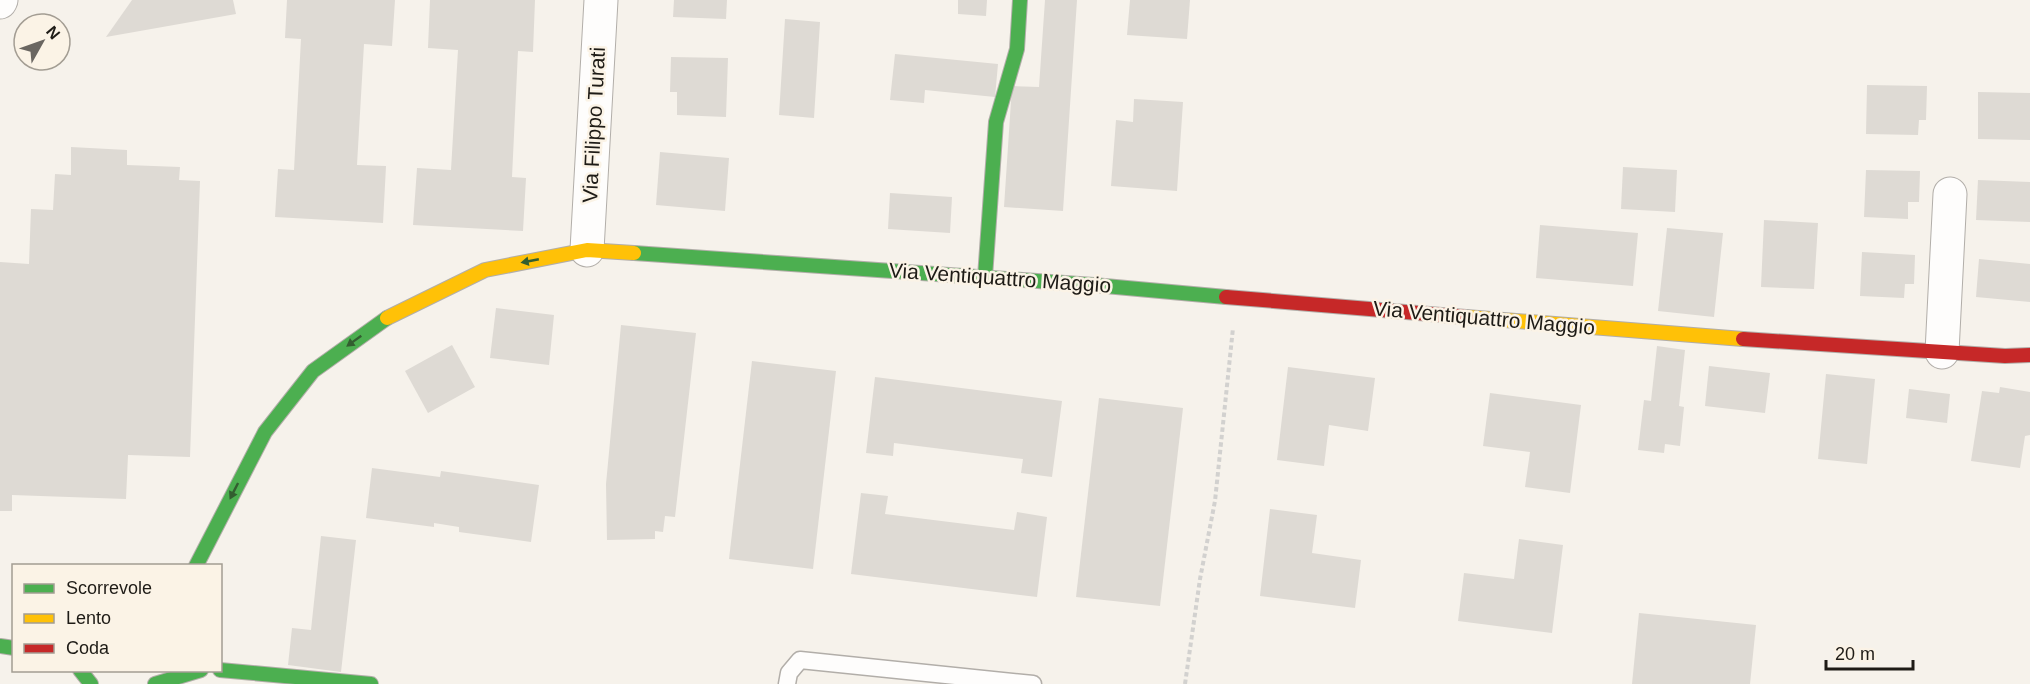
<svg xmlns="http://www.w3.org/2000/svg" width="2030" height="684" viewBox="0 0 2030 684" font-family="Arial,sans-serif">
<rect width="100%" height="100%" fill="#f6f2eb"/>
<g fill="#dedad4">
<path d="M132 0H233L236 14 106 37Z"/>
<path d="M287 0H395L392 46 364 44 357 165 386 166 383 223 275 217 278 169 294 170 301 39 285 38Z"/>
<path d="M430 0H535L533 52 518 51 512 177 526 178 523 231 413 225 417 168 451 170 458 50 428 48Z"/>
<path d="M674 0H727L726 19 673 17Z"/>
<path d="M958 0H987L986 16 958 14Z"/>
<path d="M1045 0H1077L1063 211 1004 207 1012 86 1039 87Z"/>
<path d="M1130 0H1190L1187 39 1127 35Z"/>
<path d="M785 19 820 22 814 118 779 115Z"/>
<path d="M895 54 998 64 995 97 925 90 924 103 890 100Z"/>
<path d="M671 57 728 58 726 117 677 115V92H670Z"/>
<path d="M1867 85 1927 86 1926 120H1919L1918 135 1866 134Z"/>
<path d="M1978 92 2030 93V140L1978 139Z"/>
<path d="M1134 99 1183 102 1177 191 1111 186 1116 120 1133 122Z"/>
<path d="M71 147 127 150V165L180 167 179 180 200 181 190 457 128 455 126 499 12 495V511H0V262L29 264 31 209 53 210 55 174 71 175Z"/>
<path d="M660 152 729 158 725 211 656 205Z"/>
<path d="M1623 167 1677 170 1675 212 1621 209Z"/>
<path d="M1866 170 1920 171 1919 202H1908V219L1864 217Z"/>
<path d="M1978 180 2030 182V222L1976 220Z"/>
<path d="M890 193 952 197 950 233 888 229Z"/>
<path d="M1764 220 1818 223 1814 289 1761 287Z"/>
<path d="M1540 225 1638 233 1633 286 1536 278Z"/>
<path d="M1667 228 1723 233 1714 317 1658 311Z"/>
<path d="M1862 252 1915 255 1914 284H1905L1904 298 1860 296Z"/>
<path d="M1979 259 2030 264V302L1976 297Z"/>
<path d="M496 308 554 315 549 365 490 358Z"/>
<path d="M621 325 696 333 675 517 665 516 663 532 655 531V539L607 540 606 484Z"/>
<path d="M452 345 475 387 428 413 405 371Z"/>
<path d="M1657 346 1685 350 1679 406 1684 407 1680 446 1665 444 1664 453 1638 450 1644 400 1651 401Z"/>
<path d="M752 361 836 371 813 569 729 559Z"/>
<path d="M1709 366 1770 373 1765 413 1705 406Z"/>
<path d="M1288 367 1375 378 1368 431 1329 425 1324 466 1277 460Z"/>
<path d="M1826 374 1875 379 1867 464 1818 459Z"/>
<path d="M875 377 1062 401 1052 477 1021 473 1023 459 894 443 893 456 866 453Z"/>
<path d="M2000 387 2030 392V435L2025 436 2020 468 1971 461 1982 391 1999 393Z"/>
<path d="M1909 389 1950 394 1947 423 1906 418Z"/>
<path d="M1490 393 1581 405 1570 493 1525 487 1530 452 1483 446Z"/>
<path d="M1099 398 1183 408 1160 606 1076 597Z"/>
<path d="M372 468 440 477 441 471 539 485 531 542 459 532V527L434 523V527L366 518Z"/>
<path d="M861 493 888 496 885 514 1014 530 1017 512 1047 517 1037 597 851 574Z"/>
<path d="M1270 509 1317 515 1312 553 1361 560 1355 608 1260 596Z"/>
<path d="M321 536 356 540 341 672 288 665 292 628 311 630Z"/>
<path d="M1519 539 1563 545 1552 633 1458 621 1464 573 1514 579Z"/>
<path d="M1639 613 1756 625 1750 684H1632Z"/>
</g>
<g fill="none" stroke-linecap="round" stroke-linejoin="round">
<g stroke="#b2aea9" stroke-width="19">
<path id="lane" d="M787 684 789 673 800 660 1033 684"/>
</g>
<g stroke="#b2aea9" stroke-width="35">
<g id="street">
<path d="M0 2 1 0"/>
<path d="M587 250 601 0"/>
<path d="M1942 352 1950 194"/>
</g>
</g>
<g stroke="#b2aea9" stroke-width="16">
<g id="fast">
<path d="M634 253 1094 285 1226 297"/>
<path d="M985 277 996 122 1017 49 1020 0"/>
<path d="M196 566 265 432 313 371 387 318"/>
<path d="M0 646 14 648"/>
<path d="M80 670 91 684"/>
<path d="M220 670 371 684"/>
<path d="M155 684 201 670"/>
</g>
</g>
<g stroke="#b2aea9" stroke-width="16">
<g id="slow">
<path d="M1466 317 1743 339"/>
<path d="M387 318 485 270 587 250 634 253"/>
</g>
</g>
<g stroke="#b2aea9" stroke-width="16">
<g id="jam">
<path d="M1226 297 1466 317"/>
<path d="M1743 339 2005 356 2030 355"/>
</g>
</g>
<path stroke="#d2d1cf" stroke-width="4" stroke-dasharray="4.5 3" stroke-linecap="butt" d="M1185 684 1200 579 1215 501 1233 328"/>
<use href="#lane" stroke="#fefdfc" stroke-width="16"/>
<use href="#street" stroke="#fefdfc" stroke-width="33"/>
<use href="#fast" stroke="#4caf50" stroke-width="14"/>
<use href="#slow" stroke="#ffc107" stroke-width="14"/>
<use href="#jam" stroke="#c62828" stroke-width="14"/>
</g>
<defs><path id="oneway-solid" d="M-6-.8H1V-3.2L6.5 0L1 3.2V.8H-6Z" transform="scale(1.5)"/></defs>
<g fill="#335e30">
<use href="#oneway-solid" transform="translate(530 261) rotate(169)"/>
<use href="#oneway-solid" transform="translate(354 341) rotate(144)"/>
<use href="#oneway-solid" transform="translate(234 491) rotate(117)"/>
</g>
<g text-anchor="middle" stroke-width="5" stroke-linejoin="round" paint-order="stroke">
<g font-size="21" fill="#1e1b16" stroke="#fbf3e6">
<text transform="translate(594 125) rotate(-87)" y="7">Via Filippo Turati</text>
<text transform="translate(1000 278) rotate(4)" y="7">Via Ventiquattro Maggio</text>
<text transform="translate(1484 318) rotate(5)" y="7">Via Ventiquattro Maggio</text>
</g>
</g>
<rect x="12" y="564" width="210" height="108" fill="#fbf3e6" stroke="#a39d93" stroke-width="1.5"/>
<rect x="24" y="584" width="30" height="9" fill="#4caf50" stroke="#a39d93" stroke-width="1.5"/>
<text x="66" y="594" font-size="18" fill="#1e1b16">Scorrevole</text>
<rect x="24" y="614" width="30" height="9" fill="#ffc107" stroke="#a39d93" stroke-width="1.5"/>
<text x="66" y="624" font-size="18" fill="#1e1b16">Lento</text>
<rect x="24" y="644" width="30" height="9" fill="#c62828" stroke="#a39d93" stroke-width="1.5"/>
<text x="66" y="654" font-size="18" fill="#1e1b16">Coda</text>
<g transform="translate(42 42) rotate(50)"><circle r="28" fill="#fbf3e6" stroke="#a39d93" stroke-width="1.5"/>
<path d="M0-4.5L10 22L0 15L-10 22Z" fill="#6a6661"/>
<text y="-9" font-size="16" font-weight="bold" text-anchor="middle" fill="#1e1b16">N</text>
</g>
<path d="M1826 660v9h87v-9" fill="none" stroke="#1e1b16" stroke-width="3"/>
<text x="1835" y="660" font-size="18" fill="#1e1b16" stroke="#fbf3e6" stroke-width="4.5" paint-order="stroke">20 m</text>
</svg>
